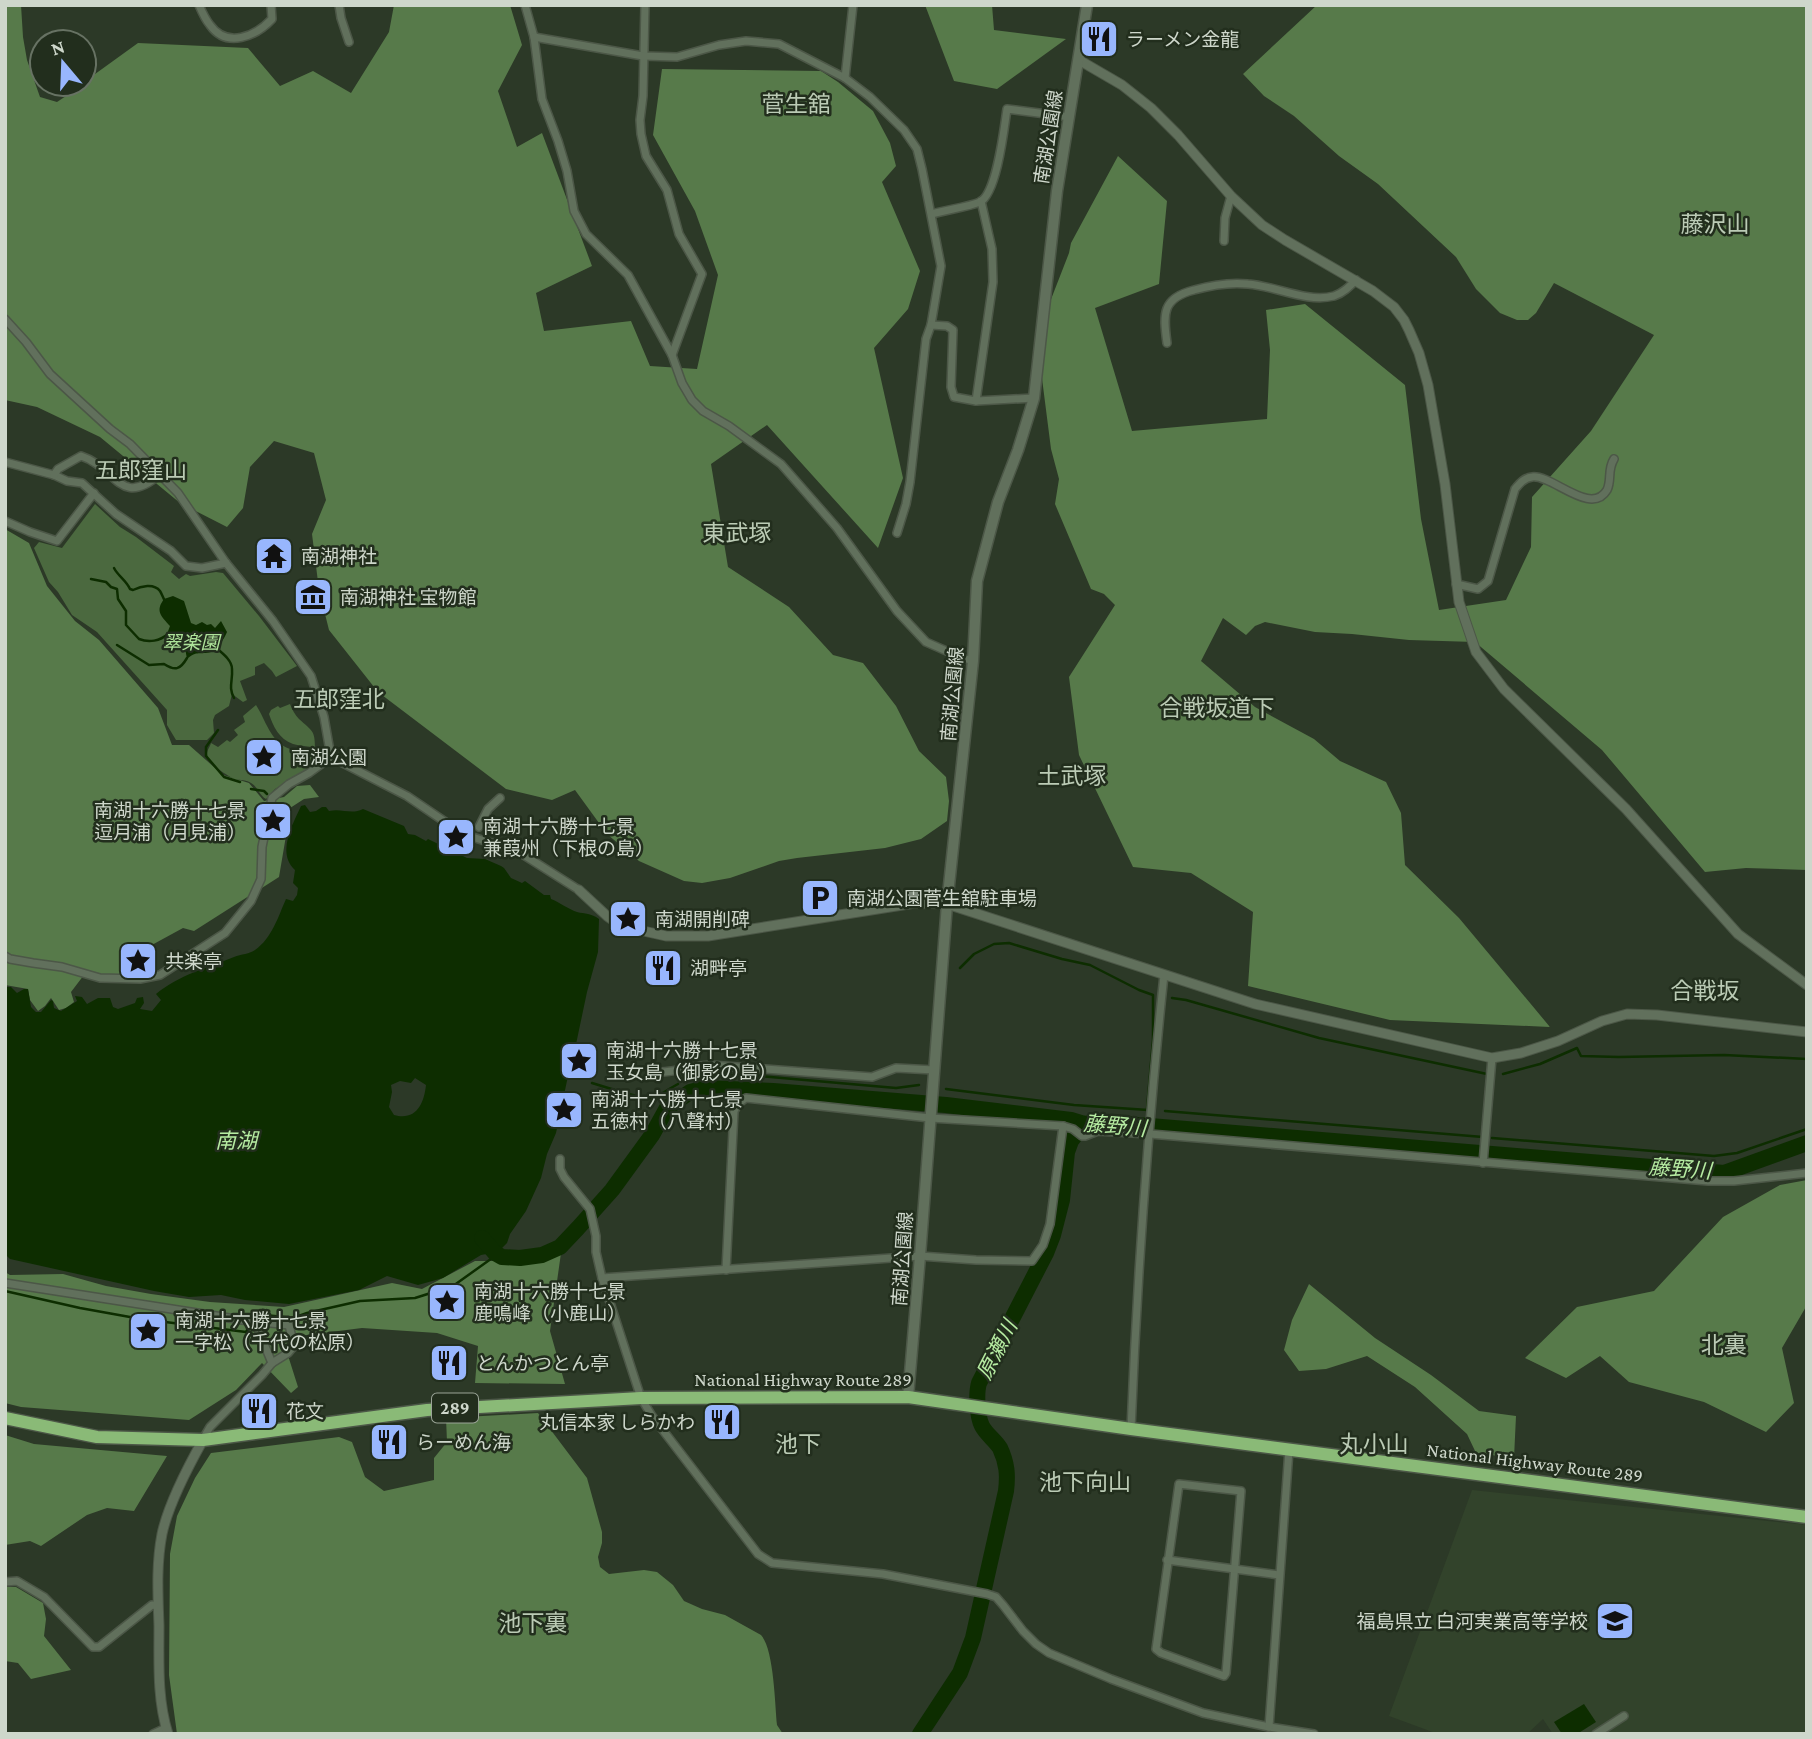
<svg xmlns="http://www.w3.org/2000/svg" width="1812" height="1739" viewBox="0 0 1812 1739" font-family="'Crimson Pro','Noto Sans JP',serif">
<rect width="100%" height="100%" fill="#2c3927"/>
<path fill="#32432b" d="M1472 1490 1807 1525V1734H1553L1543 1719 1527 1734H1438L1389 1716Z"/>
<g fill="#4b693f">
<path d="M95 504 120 527 136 537 174 566 171 572 179 579 186 574 190 576 216 572 223 573 259 616 297 666 276 677 272 671 264 663 255 667V675L240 681 247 700 243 702 232 694 229 706 215 715 213 720 214 733 207 740H176L167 725V710L97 632 72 615 58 592 49 582 34 548 39 542 62 548Z"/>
<path d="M290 704C292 709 295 715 299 719 312 731 315 730 315 748 308 746 300 746 293 744 279 739 273 726 269 714L271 710 278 706 280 708Z"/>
<path d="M256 705C266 720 270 742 290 749 297 751 304 752 312 755L314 766 275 789 266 799C259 795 258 787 251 783 247 780 240 780 235 779 227 776 207 763 207 754 207 750 210 747 211 743L218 747 227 740 230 742 238 735 234 730 245 722 243 716Z"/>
</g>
<g fill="#577a4a">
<path d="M5 5H21L23 37 27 60 40 97 57 102 84 84V82L138 43 248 48 280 86 313 71 351 93 389 32 394 5H510L522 45 498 91 517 147 542 133 592 266 536 293 544 331 631 321 650 366 697 369 718 275 695 211 653 135 662 69 821 71 838 82 873 111 890 143 896 166 882 182 920 271 908 309 874 348 903 478 878 548 767 425 711 464 728 567 789 607 833 655 863 663 896 706 919 751 946 777 949 801 947 821 921 839 885 848 797 858 779 861 730 878 702 883 684 881 639 861 607 834 575 790 552 800 506 789 378 692 329 630 319 590 312 534 326 500 314 453 274 441 250 467 243 508 227 527 180 503 100 437 37 407 5 400Z"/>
<path d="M925 5H992L994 30 1066 39 997 89 954 81Z"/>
<path d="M1317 5H1807V870L1746 868 1705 872 1602 750 1475 642 1409 640 1352 634 1315 632 1265 622 1255 626 1246 635 1223 618 1201 661 1255 707 1314 739 1340 761 1386 782 1401 813 1405 865 1459 918 1550 1027 1390 1020 1248 986 1253 912 1191 873 1133 867 1079 755 1069 677 1115 605 1104 594 1091 589 1055 504 1059 479 1051 449 1039 355 1041 325 1069 253 1071 243 1118 156 1167 201 1159 284 1095 308 1132 431 1267 419 1270 350 1266 310 1305 304 1405 385 1421 519 1439 610 1506 600 1531 547 1532 497 1591 431 1654 335 1554 283 1536 313 1528 320H1517L1500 313 1476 289 1456 257 1378 184 1339 156 1294 116 1264 96 1243 74Z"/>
<path d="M5 529 29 543 47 586 75 621 99 640 158 708 172 745H189L223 775 249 783 264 801 284 797 297 786 310 785 319 797 304 799 287 810 288 824 279 877 194 931 183 928 150 946 146 953 128 960 132 973C114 980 105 977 87 971L71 992 74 1002 66 1008 59 1010 51 998 45 1006 38 1011 30 1000 28 989 5 985Z"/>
<path d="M1807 1180V1305L1782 1348 1794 1403 1766 1432 1704 1402 1629 1382 1600 1356 1566 1378 1525 1358 1577 1307 1654 1291 1723 1217 1780 1185Z"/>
<path d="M562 1246 550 1331 565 1384 475 1383 478 1346 437 1333 362 1328 291 1337 285 1346 298 1387 291 1393 262 1363 236 1390 189 1420 21 1407 5 1403V1272L10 1275 63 1274 106 1286 151 1294 210 1302 284 1307 392 1283 422 1289 475 1261H519Z"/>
<path d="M1309 1284 1375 1338 1431 1375 1479 1411 1516 1416 1514 1458 1476 1453 1467 1434 1415 1387 1367 1356 1326 1369 1299 1371 1284 1350 1292 1320Z"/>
<path d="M538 1413 587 1478 602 1532V1543L598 1557 600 1567 609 1574 644 1570 657 1572 673 1585 684 1601 702 1609 725 1615 761 1635C774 1649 775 1705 777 1725L783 1734H177L169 1675 170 1554 177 1516 195 1478 211 1453 339 1437 352 1442 365 1477 384 1491 434 1480V1458L447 1442 446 1418Z"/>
<path d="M5 1435 34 1444 167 1456 134 1511 107 1508 87 1515 41 1546 30 1541 5 1545Z"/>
<path d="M5 1587H16L43 1603 46 1619 44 1636 71 1670 31 1679 18 1663 5 1661Z"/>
</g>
<g fill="#0d2d00" fill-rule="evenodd">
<path d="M173 596 184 601 191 623 196 625 202 622 207 625 211 624 215 628 221 621 227 632C224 639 218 649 211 652 200 655 197 650 187 659L185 648 172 641 170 636 167 634 170 626C161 616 155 611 164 599Z"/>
<path d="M305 805 310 812 316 811 322 807H326L329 811C342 808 351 815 363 809L404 826 408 834 415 835 426 841 428 839 467 858 485 859 501 866 504 868 511 878 522 883 525 881 544 895H550L551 899C559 902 570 910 577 912 585 914 591 913 599 919L598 952 587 992 575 1049 574 1055 577 1059 576 1066 572 1069 568 1076 556 1133 547 1154 541 1178 526 1211 510 1234 507 1243 498 1252 481 1255 443 1278 418 1285 387 1276 359 1290 289 1304 245 1300 221 1295 189 1297 154 1291 10 1259 5 1254V987H11L17 993 24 989H28L31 1007 36 1012H41L51 1000 53 1001 54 1008 61 1011 77 1001 75 996 82 997 87 1004 98 998H110L113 1007 118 1009 135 1003 137 998 143 997 144 1003 140 1009 152 1011 161 1000 156 994C179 975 207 968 234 957 241 954 250 954 255 950 272 938 278 917 286 899L293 901 297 895 298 888 293 883 295 870C276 853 293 824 301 806ZM415 1078 426 1085C424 1104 416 1121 394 1115L389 1107 392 1092 391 1085 400 1081 411 1083Z"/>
<path d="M1584 1704 1596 1722 1577 1734H1562L1554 1722Z"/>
</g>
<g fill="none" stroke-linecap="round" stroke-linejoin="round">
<g stroke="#0d2d00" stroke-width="2.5">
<path d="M114 568C118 576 126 580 130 589L133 590C141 586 154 583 160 591 162 594 163 598 165 601"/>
<path d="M91 579 106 582 111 587 117 589 118 599 126 611V625L139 639C149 643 160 641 168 634"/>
<path d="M117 645 149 665 164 664C175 671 180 670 187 658"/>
<path d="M215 647C222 653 232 660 232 669 233 681 228 687 234 698"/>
<path d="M218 730 206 747V756L224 777 240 782"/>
<path d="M251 789 264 791 267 794"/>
<path d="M277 808 286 821 292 826"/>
<path d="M960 968 974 954 994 944 1009 943 1062 959 1090 965 1139 990 1153 995V1040L1147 1109"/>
<path d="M1172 998 1186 1000 1319 1038 1487 1074"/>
<path d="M1503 1074 1540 1064 1577 1048 1581 1056 1619 1057 1724 1055 1807 1059"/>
<path d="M692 1077 749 1075 896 1088 919 1085"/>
<path d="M592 1083 618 1091"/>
<path d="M946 1089 1074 1105 1148 1110"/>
<path d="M625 1093C659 1102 650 1099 678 1084"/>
<path d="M1165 1111 1483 1137"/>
<path d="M1492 1138 1714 1156 1737 1153 1807 1129"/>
<path d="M5 1291 80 1308 141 1319 246 1332 255 1314 293 1318 307 1313 360 1301 415 1298 453 1286 495 1256 502 1257"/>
</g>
<g stroke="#0d2d00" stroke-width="16">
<path d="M482 1238 495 1253 502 1257 520 1258 542 1255 560 1247 578 1228 612 1190 652 1135 667 1108 690 1092 706 1088 773 1091 946 1105 1071 1120 1084 1124 1101 1122 1724 1173 1807 1143"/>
<path d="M920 1734 960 1673 973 1638 1006 1491C1008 1475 1007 1463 1000 1448 995 1440 986 1434 982 1426 977 1416 976 1393 979 1383L1046 1253 1053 1235 1062 1200 1067 1152 1071 1141 1084 1124"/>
</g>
<g stroke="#4c5747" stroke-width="10">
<g id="minor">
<path d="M199 5C202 12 205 19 210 25 227 49 256 36 272 19L271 5"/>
<path d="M339 5 341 18 349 42"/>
<path d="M525 5 534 37 542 99 558 141 567 171 574 211 586 234 628 275 672 355 682 383 692 400 703 411 729 426 781 464 837 528 897 611 926 642 960 657 973 661"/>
<path d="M645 5 643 96 640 120 641 134 646 156 667 190 679 234 702 274 672 355"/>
<path d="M534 37 643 56 677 57 719 45 746 41 779 44 845 78 870 97 904 130 917 149 922 169 941 266 931 325 926 339 910 482 906 504 897 533"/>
<path d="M845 78 853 5"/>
<path d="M932 214C945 210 968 207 980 202 997 193 1004 129 1007 109L1070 117"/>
<path d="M1224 241 1225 218 1231 196"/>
<path d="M5 319 26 342 50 374 110 429 130 444 178 493 226 563 273 621 311 676 324 717 331 757"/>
<path d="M931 325 947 326 953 330 951 387 954 397 976 401 1034 398"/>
<path d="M1167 343C1163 314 1162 298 1194 290 1212 285 1230 282 1248 284 1276 286 1306 303 1334 296 1343 293 1349 287 1356 280"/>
<path d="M976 401 993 282 992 249 981 201"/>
<path d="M5 462 54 475 67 481 82 483 116 514 171 551 186 566 202 568 226 563"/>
<path d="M54 475 58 469 81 456C116 467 120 509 160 474"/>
<path d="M5 521 30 532 57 541 94 493"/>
<path d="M1456 584 1478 589 1488 581 1515 489C1520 483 1524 478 1532 477 1552 474 1591 517 1607 490 1612 480 1607 470 1614 459"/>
<path d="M479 827 488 809 500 798"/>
<path d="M5 956 10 959 33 963 62 967 100 978 140 979 160 975 225 933 251 901 261 879 262 847 272 798 289 784 309 773 331 757 407 796 463 834 519 852 579 890"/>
<path d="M660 1072C677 1072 693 1066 710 1065L872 1077 896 1068 934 1070"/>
<path d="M560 1159V1169L564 1177 590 1209 596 1236V1252L602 1278 641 1398 652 1416 758 1554 772 1563 883 1574 987 1594 996 1597 1003 1605 1023 1631 1036 1644 1049 1653 1111 1679 1203 1713 1269 1727 1314 1734"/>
<path d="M1483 1163 1492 1058"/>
<path d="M726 1270 734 1111 739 1103 746 1098 930 1118 1063 1126 1073 1129 1082 1136H1085L1098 1131 1150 1134 1708 1181H1734L1807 1173"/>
<path d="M602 1278 920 1256 976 1260 1032 1261 1043 1245 1050 1224 1063 1126"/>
<path d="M5 1283 242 1320 289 1325 294 1346 288 1353 272 1363 262 1375 210 1427 203 1439"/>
<path d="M255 1322 272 1363"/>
<path d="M1131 1429C1137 1278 1148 1126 1164 975"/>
<path d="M1179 1484 1241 1491 1226 1673 1224 1676 1161 1653 1156 1649Z"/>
<path d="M1167 1560 1279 1575"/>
<path d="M5 1582 17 1581 44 1597 93 1647H99L152 1605 158 1606"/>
<path d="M1269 1727 1289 1450"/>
<path d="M153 1734 166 1728"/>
<path d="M1596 1734 1624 1716"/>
</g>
</g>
<g stroke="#4c5747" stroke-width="11">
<g id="tertiary">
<path d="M1079 60 1122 85 1151 108 1178 135 1231 196 1262 225 1285 240 1373 291 1394 307 1404 320 1409 330 1419 353 1428 385 1445 484 1459 602 1476 652 1504 689 1626 809 1738 934 1807 985"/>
<path d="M579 890 607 916 621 926 666 936H708L915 903 947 904 1255 1004 1492 1058 1521 1053 1558 1041 1602 1021 1627 1014 1657 1015 1807 1032"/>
<path d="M168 1734C157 1699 159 1662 159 1626 158 1596 156 1565 162 1534 168 1506 189 1465 203 1440"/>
</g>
</g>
<g stroke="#4c5747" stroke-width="13">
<path id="secondary" d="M908 1397 920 1256 947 904 973 661 977 581 998 502 1018 450 1034 398 1057 191 1087 5"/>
</g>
<g stroke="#4c5747" stroke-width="15">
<path id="trunk" d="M5 1418 97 1437 203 1440 427 1410 641 1398 908 1397 1131 1429 1807 1517"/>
</g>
<use href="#minor" stroke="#61705c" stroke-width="7"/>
<use href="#tertiary" stroke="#61705c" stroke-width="9"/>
<use href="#secondary" stroke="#61705c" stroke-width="10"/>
<use href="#trunk" stroke="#8aba77" stroke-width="12"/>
</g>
<defs>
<g id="restaurant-square" transform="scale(2.0125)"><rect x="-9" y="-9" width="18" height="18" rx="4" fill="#98b6fd" stroke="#222e1d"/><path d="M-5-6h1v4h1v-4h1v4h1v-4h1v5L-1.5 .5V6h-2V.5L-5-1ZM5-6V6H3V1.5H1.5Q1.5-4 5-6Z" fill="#111"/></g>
<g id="temple-square" transform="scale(2.0125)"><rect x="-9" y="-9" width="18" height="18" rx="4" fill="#98b6fd" stroke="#222e1d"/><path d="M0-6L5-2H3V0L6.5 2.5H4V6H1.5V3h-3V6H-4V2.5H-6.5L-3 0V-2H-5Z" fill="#111"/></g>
<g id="museum-square" transform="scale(2.0125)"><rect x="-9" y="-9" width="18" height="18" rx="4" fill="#98b6fd" stroke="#222e1d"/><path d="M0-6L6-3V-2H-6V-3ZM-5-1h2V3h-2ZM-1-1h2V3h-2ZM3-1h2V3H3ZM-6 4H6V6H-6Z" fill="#111"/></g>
<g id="sight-square" transform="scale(2.0125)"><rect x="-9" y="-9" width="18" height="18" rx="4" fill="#98b6fd" stroke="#222e1d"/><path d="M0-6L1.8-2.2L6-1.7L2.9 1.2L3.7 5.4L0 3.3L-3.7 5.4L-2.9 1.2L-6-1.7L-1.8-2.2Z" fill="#111"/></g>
<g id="parking-square" transform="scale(2.0125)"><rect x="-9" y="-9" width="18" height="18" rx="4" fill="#98b6fd" stroke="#222e1d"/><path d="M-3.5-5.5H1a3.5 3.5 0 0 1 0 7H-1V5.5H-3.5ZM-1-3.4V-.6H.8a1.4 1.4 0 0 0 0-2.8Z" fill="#111"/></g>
<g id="school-square" transform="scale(2.0125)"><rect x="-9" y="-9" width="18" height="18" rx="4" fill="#98b6fd" stroke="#222e1d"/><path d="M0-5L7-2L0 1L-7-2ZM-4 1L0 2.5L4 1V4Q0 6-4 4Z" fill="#111"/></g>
</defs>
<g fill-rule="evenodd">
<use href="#restaurant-square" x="1099" y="39"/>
<use href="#temple-square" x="274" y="556"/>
<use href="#museum-square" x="313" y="597"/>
<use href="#sight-square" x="264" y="757"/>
<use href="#sight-square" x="273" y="821"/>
<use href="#sight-square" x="456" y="837"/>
<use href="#parking-square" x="820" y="898"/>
<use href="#sight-square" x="628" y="919"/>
<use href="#sight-square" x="138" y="961"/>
<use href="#restaurant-square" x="663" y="968"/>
<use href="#sight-square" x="579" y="1061"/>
<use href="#sight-square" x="564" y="1110"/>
<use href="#sight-square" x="447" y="1302"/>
<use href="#sight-square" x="148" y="1331"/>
<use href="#restaurant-square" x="449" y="1363"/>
<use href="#restaurant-square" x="259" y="1411"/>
<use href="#restaurant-square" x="722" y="1422"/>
<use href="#restaurant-square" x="389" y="1442"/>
<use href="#school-square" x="1615" y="1621"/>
</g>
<g text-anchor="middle" stroke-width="5" stroke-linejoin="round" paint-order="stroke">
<rect fill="#222e1d" stroke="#9aa497" stroke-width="2" x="432" y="1393.5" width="46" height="29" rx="5"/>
<g font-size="18" font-weight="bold" fill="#ced7cb">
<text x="455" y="1414">289</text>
</g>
<g font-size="19" fill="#ced7cb" stroke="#222e1d" text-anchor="start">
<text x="1126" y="46">ラーメン金龍</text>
<text x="301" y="563">南湖神社</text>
<text x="340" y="604">南湖神社 宝物館</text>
<text x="291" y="764">南湖公園</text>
<text x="246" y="817" text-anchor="end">南湖十六勝十七景<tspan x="246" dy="22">逗月浦（月見浦）</tspan></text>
<text x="483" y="833">南湖十六勝十七景<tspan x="483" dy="22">兼葭州（下根の島）</tspan></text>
<text x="847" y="905">南湖公園菅生舘駐車場</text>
<text x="655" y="926">南湖開削碑</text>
<text x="165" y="968">共楽亭</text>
<text x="690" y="975">湖畔亭</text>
<text x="606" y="1057">南湖十六勝十七景<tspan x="606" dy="22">玉女島（御影の島）</tspan></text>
<text x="591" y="1106">南湖十六勝十七景<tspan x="591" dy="22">五徳村（八聲村）</tspan></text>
<text x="474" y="1298">南湖十六勝十七景<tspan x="474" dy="22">鹿鳴峰（小鹿山）</tspan></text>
<text x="175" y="1327">南湖十六勝十七景<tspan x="175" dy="22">一字松（千代の松原）</tspan></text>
<text x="476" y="1370">とんかつとん亭</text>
<text x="286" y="1418">花文</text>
<text x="695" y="1429" text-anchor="end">丸信本家 しらかわ</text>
<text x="416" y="1449">らーめん海</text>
<text x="1588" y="1628" text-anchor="end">福島県立 白河実業高等学校</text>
</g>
<g font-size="19" fill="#ced7cb" stroke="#222e1d">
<text transform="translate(1048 137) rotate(-81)" y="7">南湖公園線</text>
<text transform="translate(952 694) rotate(-85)" y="7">南湖公園線</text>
<text transform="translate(902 1259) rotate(-86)" y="7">南湖公園線</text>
<text x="803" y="1386">National Highway Route 289</text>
<text transform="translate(1535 1462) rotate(7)" y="7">National Highway Route 289</text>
</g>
<g font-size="19" font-style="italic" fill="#ade299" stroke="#222e1d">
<text x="191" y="649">翠楽園</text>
</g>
<g font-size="21" font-style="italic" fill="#b6eca2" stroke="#222e1d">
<text transform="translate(1115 1126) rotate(5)" y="7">藤野川</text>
<text x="236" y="1148">南湖</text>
<text transform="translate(1680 1169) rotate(4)" y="7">藤野川</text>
<text transform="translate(997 1350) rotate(-63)" y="7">原瀬川</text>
</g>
<g font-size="23" fill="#bbcbb5" stroke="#222e1d">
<text x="796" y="112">菅生舘</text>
<text x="1715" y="232">藤沢山</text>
<text x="141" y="478">五郎窪山</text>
<text x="737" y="541">東武塚</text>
<text x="339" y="707">五郎窪北</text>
<text x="1217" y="716">合戦坂道下</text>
<text x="1072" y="784">土武塚</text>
<text x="1705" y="999">合戦坂</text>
<text x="1724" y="1353">北裏</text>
<text x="798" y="1452">池下</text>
<text x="1374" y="1452">丸小山</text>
<text x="1085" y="1490">池下向山</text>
<text x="533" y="1631">池下裏</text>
</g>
</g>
<rect width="1812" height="1739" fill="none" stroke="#ced7cb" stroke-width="14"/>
<g transform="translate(63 63) rotate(341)"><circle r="33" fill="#222e1d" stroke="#677263" stroke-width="2"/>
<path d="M0-5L12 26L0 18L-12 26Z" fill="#98b6fd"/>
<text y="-10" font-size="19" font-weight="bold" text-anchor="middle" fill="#ced7cb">N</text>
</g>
</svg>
